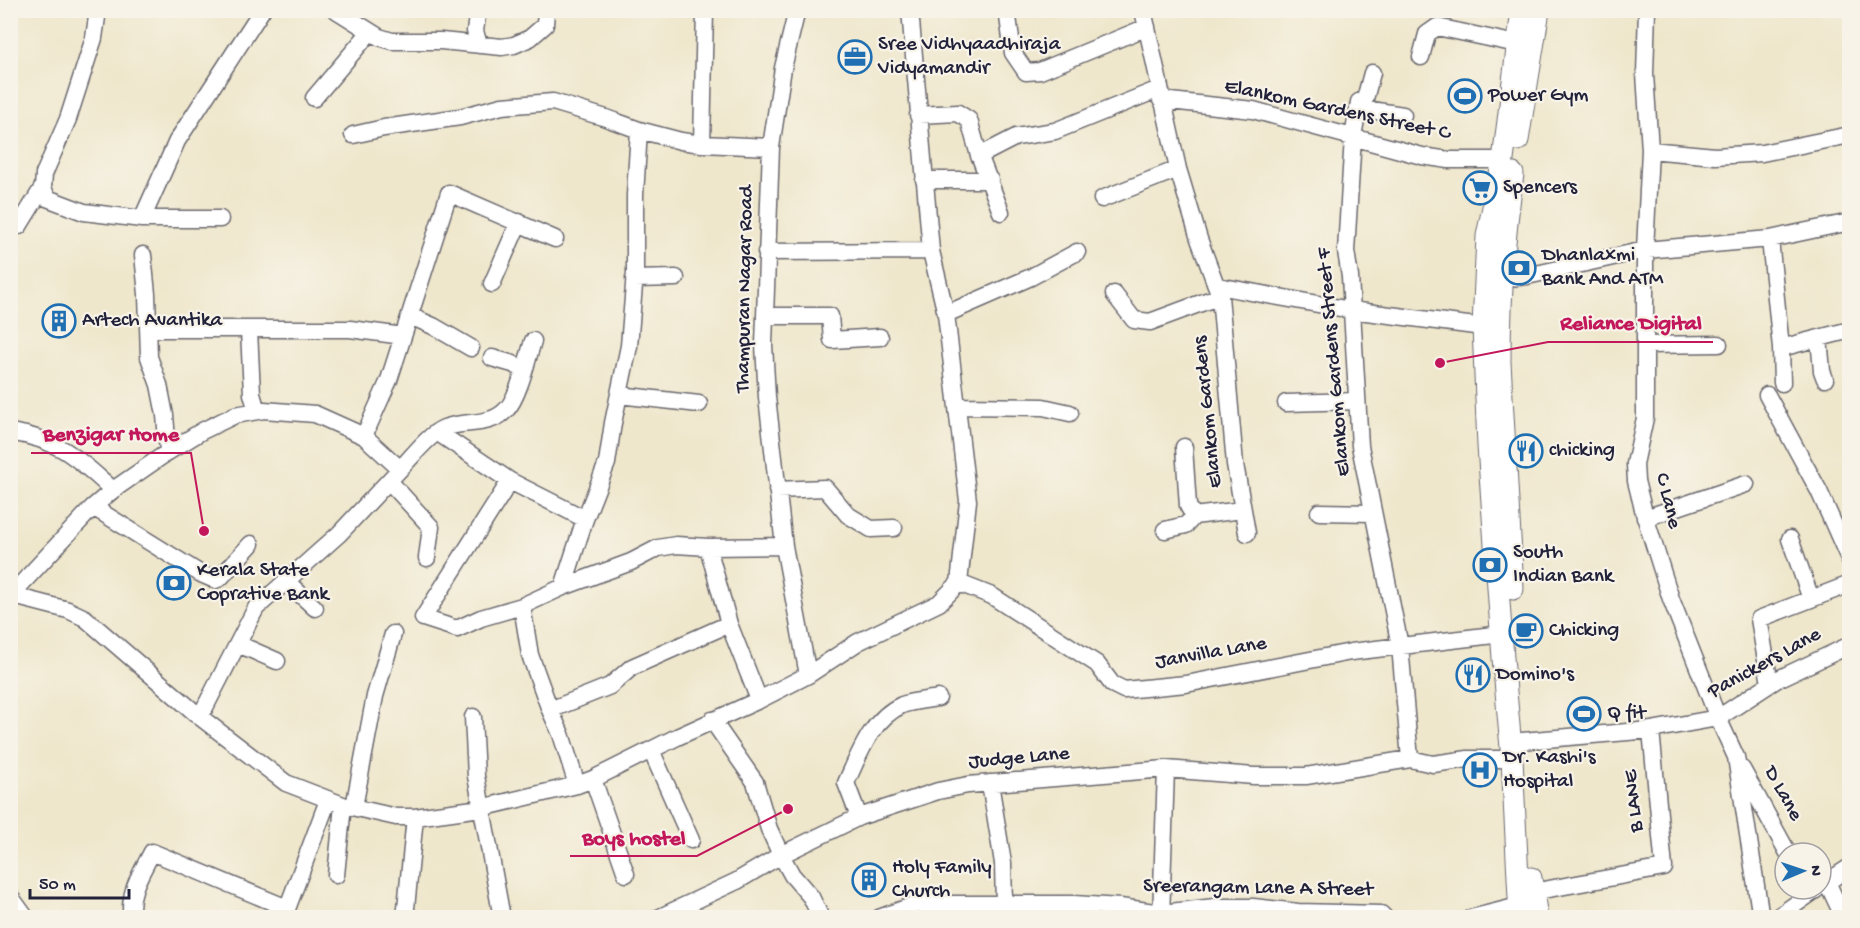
<svg xmlns="http://www.w3.org/2000/svg" width="1860" height="928" font-family="'Gochi Hand',sans-serif">
<style>
.lines{fill:none;stroke-linecap:round;stroke-linejoin:round}
.minor-casing{stroke:#6a676e;stroke-width:19}
.major-casing{stroke:#6a676e;stroke-width:23}
.minor{stroke:#fff;stroke-width:16}
.major{stroke:#fff;stroke-width:21}
.labels{text-anchor:middle;dominant-baseline:central;stroke-width:4.5;stroke-linejoin:round;paint-order:stroke}
.poi-label{font-size:21px;fill:#22223b;stroke:#f7f3e8;text-anchor:start}
.street-label{font-size:21px;fill:#22223b;stroke:#f7f3e8}
.leader{fill:none;stroke:#c2185b;stroke-width:2}
.callout-dot{fill:#c2185b;stroke:#f7f3e8;stroke-width:2}
.callout-label{font-size:22px;text-anchor:middle;font-weight:bold;fill:#c2185b;stroke:#f7f3e8;stroke-width:4.5;stroke-linejoin:round;paint-order:stroke}
</style>
<rect width="100%" height="100%" fill="#f7f3e8"/>
<filter id="ink" filterUnits="userSpaceOnUse"><feTurbulence type="fractalNoise" baseFrequency=".0167" numOctaves="2"/><feDisplacementMap in="SourceGraphic" scale="12" xChannelSelector="R" yChannelSelector="G"/><feConvolveMatrix kernelMatrix="1 2 1 2 8 2 1 2 1" color-interpolation-filters="sRGB"/></filter>
<filter id="wash" filterUnits="userSpaceOnUse"><feTurbulence type="fractalNoise" baseFrequency=".008" numOctaves="4" result="noise"/><feDisplacementMap in="SourceGraphic" scale="24" xChannelSelector="R" yChannelSelector="G"/><feGaussianBlur stdDeviation="1.35" result="paint"/><feColorMatrix in="noise" values="0 0 0 0 0 0 0 0 0 0 0 0 0 0 0 0 0 1.4 0 .05"/><feComposite in="paint" operator="in"/></filter>
<g filter="url(#wash)">
<rect width="100%" height="100%" fill="#efe7cc"/>
</g>
<g filter="url(#ink)">
<g class="lines">
<!-- minor casing -->
<g class="minor-casing">
<path id="minor" d="M98,10l-4,28 -26,81 -24,55 -1,13 4,11 37,14 58,7 35,-78 85,-131
M336,10l43,27 13,4h49l61,6 12,-2 16,-7 15,-13 1,-15
M478,10l-3,21 4,14
M797,10l-14,58 -12,79 -7,198 3,52 17,149 24,129
M1007,10l6,43 13,19 14,-1 107,-44
M1143,10l35,159 21,70 21,57 15,168 12,69
M1647,10l-2,64 5,76 -5,100v168l-10,46 1,17 8,32 27,86 47,119 18,39 25,161
M1421,57l6,-23 10,-7 80,17
M1372,73l-7,26 -6,3 -6,35 -7,114 4,26 10,169 40,200 10,113
M314,98l56,-66
M1161,100l92,10 169,46 27,4h54
M1358,108l45,7
M918,115l40,-2 11,7 9,32 23,60
M353,135l31,-7 76,-11 42,-11 51,-4 53,16 33,12 42,11 21,3 69,3
M702,144l3,-134
M1650,150l65,6 47,-3 88,-18
M979,156l37,-19 39,-6 104,-42
M924,180h66
M1102,199l76,-30
M142,219h78
M10,222l9,4 24,-39
M1770,239l11,109 69,-18
M766,252l165,-1
M143,255l4,39 2,63 10,28 6,30 3,37
M634,279l42,-1
M1493,280l34,-4 118,-26 125,-11 80,-17
M492,284l27,-62
M1218,286l133,24 132,17
M1114,294l20,26 16,2 70,-26
M946,314l85,-37 46,-25
M410,316l23,10 38,22
M765,316h65l2,24 48,-3
M148,329h202l53,7
M249,330l3,64 5,17
M1819,338l3,33 3,8
M1645,345l74,-1
M1781,348l1,35
M492,358l21,6 10,6
M619,395l80,9
M1767,395l52,96 31,70
M1286,403l71,-2
M957,406l86,1 27,6
M10,432c51,8 67,26 103,58
M437,432l73,49 75,38
M364,436l25,-56 60,-187 106,46
M1184,447l4,59 6,10
M400,469c12,-12 29,-35 44,-41 20,-8 46,-1 62,-18 12,-11 22,-53 27,-69
M389,481l42,46 -4,31
M510,481l-87,137 34,11 24,-11 41,-12
M777,490l48,-2 23,27 23,14 23,-1
M93,507l108,67 14,6 5,-2 31,-34
M1319,512l54,1
M1645,518l101,-34
M1165,530l21,-5 8,-9 48,-6
M1790,539l21,60
M708,547l21,77 30,76
M286,581l29,27
M959,583l33,13 105,68 15,20 12,6 62,-6 165,-32 151,-18
M563,587l68,-25 27,-14 18,-3 32,2 76,-1
M10,595l58,15 17,8 115,99 86,66 57,22 53,12h19l66,-9 96,-23 16,-6 84,-42 82,-37 49,-25 50,-33 81,-39 20,-20 9,-82 -22,-187 -15,-63 -21,-241
M11,595l82,-88 20,-17 55,-38 34,-21 33,-16 29,-5 51,4 49,22 36,33 -61,65 -83,74 -56,109
M238,644l39,17
M1770,684l-11,-65 91,-35
M550,710l60,-24 22,-19 97,-43
M473,717l3,59 26,142
M712,720l43,62 14,47 12,26 11,20 19,22 10,21
M1522,741l129,-11 67,-12 58,-38 74,-35
M651,750l40,90
M1742,769l46,84
M593,779l33,95
M990,783l13,80 1,41
M577,785l-16,-51 -11,-24 -20,-55 -8,-49 41,-19 22,-68 22,-56 6,-40 16,-77 6,-73v-78l4,-65
M354,807l21,-111 18,-62
M859,817l-13,-34c13,-28 25,-64 56,-78 10,-4 25,-5 36,-7
M336,875l7,-70
M1827,882l17,36
M1821,886l29,-19
M1532,892l132,-24 -13,-138
M10,896l16,22
M284,917l44,-117
M132,918c-5,-25 10,-46 20,-66l135,56
M405,918l10,-101
M658,918l79,-37 44,-26 78,-38 79,-26 30,-6 198,-16 88,7h52l104,-17 23,5 35,-5h44
M879,918l38,-14h157l46,3 41,6 54,-6h38l45,5 83,2 4,4
M1161,918l5,-149
M1471,918l48,-12
M1776,918l41,-29"/>
</g>
<!-- major casing -->
<g class="major-casing">
<path id="major" d="M1518,140l21,-130
M1513,589l-13,-227c0,-62 4,-126 13,-188
M1531,878l6,40
M1520,918l-8,-159 -9,-101 -15,-212 -5,-119 4,-91 16,-76 19,-150"/>
</g>
<!-- minor -->
<use href="#minor" class="minor"/>
<!-- major -->
<use href="#major" class="major"/>
</g>
</g>
<!-- icons -->
<defs>
<g id="office-ring" transform="scale(1.725)"><circle r="9.5" fill="#f7f3e8" stroke="#1f6fb2" stroke-width="1.5"/><path d="M-6-3h4V-5.5h4V-3h4V5H-6ZM-1-4.5V-3h2v-1.5ZM-6 0V1H6V0Z" fill="#1f6fb2"/></g>
<g id="stadium-ring" transform="scale(1.725)"><circle r="9.5" fill="#f7f3e8" stroke="#1f6fb2" stroke-width="1.5"/><path d="M0-5a6.5 5 0 1 0 0 10a6.5 5 0 1 0 0-10ZM-3.5-1.8h7v3.6h-7Z" fill="#1f6fb2"/></g>
<g id="supermarket-ring" transform="scale(1.725)"><circle r="9.5" fill="#f7f3e8" stroke="#1f6fb2" stroke-width="1.5"/><path d="M-6-5.5h2.5l.6 2H6L4.5 2H-2.5L-4.4-4H-6ZM-1.5 3.2a1.3 1.3 0 1 0 .1 0ZM3 3.2a1.3 1.3 0 1 0 .1 0Z" fill="#1f6fb2"/></g>
<g id="bank-ring" transform="scale(1.725)"><circle r="9.5" fill="#f7f3e8" stroke="#1f6fb2" stroke-width="1.5"/><path d="M-6-4H6V4H-6ZM0-2.3a2.3 2.3 0 1 0 0 4.6a2.3 2.3 0 1 0 0-4.6Z" fill="#1f6fb2"/></g>
<g id="building-ring" transform="scale(1.725)"><circle r="9.5" fill="#f7f3e8" stroke="#1f6fb2" stroke-width="1.5"/><path d="M-4-6H4V6H1V3H-1V6H-4ZM-2.5-4.3h1.7v1.8h-1.7ZM.8-4.3h1.7v1.8H.8ZM-2.5-1h1.7V.8h-1.7ZM.8-1h1.7V.8H.8Z" fill="#1f6fb2"/></g>
<g id="restaurant-ring" transform="scale(1.725)"><circle r="9.5" fill="#f7f3e8" stroke="#1f6fb2" stroke-width="1.5"/><path d="M-5-6h1v4h1v-4h1v4h1v-4h1v5L-1.5 .5V6h-2V.5L-5-1ZM5-6V6H3V1.5H1.5Q1.5-4 5-6Z" fill="#1f6fb2"/></g>
<g id="cafe-ring" transform="scale(1.725)"><circle r="9.5" fill="#f7f3e8" stroke="#1f6fb2" stroke-width="1.5"/><path d="M-5.5-4.5H6V0H3Q3 3.5 0 3.5H-2.5Q-5.5 3.5-5.5 0ZM3-3.2v2h1.7v-2ZM-6 4.5H4V6H-6Z" fill="#1f6fb2"/></g>
<g id="hospital-ring" transform="scale(1.725)"><circle r="9.5" fill="#f7f3e8" stroke="#1f6fb2" stroke-width="1.5"/><path d="M-5-5h3v3.5h4V-5h3V5h-3V1.5h-4V5h-3Z" fill="#1f6fb2"/></g>
</defs>
<g fill-rule="evenodd">
<use href="#office-ring" x="855" y="57"/>
<use href="#stadium-ring" x="1465" y="96"/>
<use href="#supermarket-ring" x="1480" y="188"/>
<use href="#bank-ring" x="1519" y="268"/>
<use href="#building-ring" x="59" y="321"/>
<use href="#restaurant-ring" x="1526" y="451"/>
<use href="#bank-ring" x="1490" y="565"/>
<use href="#bank-ring" x="174" y="583"/>
<use href="#cafe-ring" x="1526" y="631"/>
<use href="#restaurant-ring" x="1473" y="675"/>
<use href="#stadium-ring" x="1584" y="714"/>
<use href="#hospital-ring" x="1480" y="770"/>
<use href="#building-ring" x="869" y="880"/>
</g>
<g class="labels">
<!-- poi labels -->
<g class="poi-label">
<text x="878" y="45">Sree Vidhyaadhiraja<tspan x="878" dy="24">Vidyamandir</tspan></text>
<text x="1488" y="96">Power Gym</text>
<text x="1503" y="188">Spencers</text>
<text x="1542" y="256">Dhanlaxmi<tspan x="1542" dy="24">Bank And ATM</tspan></text>
<text x="82" y="321">Artech Avantika</text>
<text x="1549" y="451">chicking</text>
<text x="1513" y="553">South<tspan x="1513" dy="24">Indian Bank</tspan></text>
<text x="197" y="571">Kerala State<tspan x="197" dy="24">Coprative Bank</tspan></text>
<text x="1549" y="631">Chicking</text>
<text x="1496" y="675">Domino's</text>
<text x="1607" y="714">Q fit</text>
<text x="1503" y="758">Dr. Kashi's<tspan x="1503" dy="24">Hospital</tspan></text>
<text x="892" y="868">Holy Family<tspan x="892" dy="24">Church</tspan></text>
</g>
<!-- street labels -->
<g class="street-label">
<text transform="translate(1337 111) rotate(12)">Elankom Gardens Street C</text>
<text transform="translate(746 289) rotate(-89)">Thampuran Nagar Road</text>
<text transform="translate(1335 362) rotate(-95)">Elankom Gardens Street F</text>
<text transform="translate(1209 412) rotate(-96)">Elankom Gardens</text>
<text transform="translate(1667 501) rotate(76)">C Lane</text>
<text transform="translate(1211 654) rotate(-10)">Janvilla Lane</text>
<text transform="translate(1765 664) rotate(-29)">Panickers Lane</text>
<text transform="translate(1019 759) rotate(-5)">Judge Lane</text>
<text transform="translate(1782 794) rotate(61)">D Lane</text>
<text transform="translate(1635 801) rotate(-96)">B LANE</text>
<text transform="translate(1258 889) rotate(1)">Sreerangam Lane A Street</text>
</g>
</g>
<!-- callouts -->
<path class="leader" d="M1440 363L1548 342H1713M204 531L191 453H31M788 809L697 856H570"/>
<g class="callout-dot">
<circle cx="1440" cy="363" r="6"/>
<circle cx="204" cy="531" r="6"/>
<circle cx="788" cy="809" r="6"/>
</g>
<g class="callout-label">
<text x="1631" y="329">Reliance Digital</text>
<text x="111" y="440">Benzigar Home</text>
<text x="634" y="844">Boys hostel</text>
</g>
<!-- margin -->
<rect width="1860" height="928" fill="none" stroke="#f7f3e8" stroke-width="36"/>
<!-- north arrow -->
<g transform="translate(1803 871) rotate(88)"><circle r="28" fill="#f7f3e8" stroke="#a29fa3" stroke-width="1.5"/>
<path d="M0-4.5L10 22L0 15L-10 22Z" fill="#1f6fb2"/>
<text y="-9" font-size="16" font-weight="bold" text-anchor="middle" fill="#22223b">N</text>
</g>
<!-- scale -->
<path d="M30 889v9h99v-9" fill="none" stroke="#22223b" stroke-width="3"/>
<text x="39" y="889" font-size="18" fill="#22223b" stroke="#f7f3e8" stroke-width="4.5" paint-order="stroke">50 m</text>
</svg>
